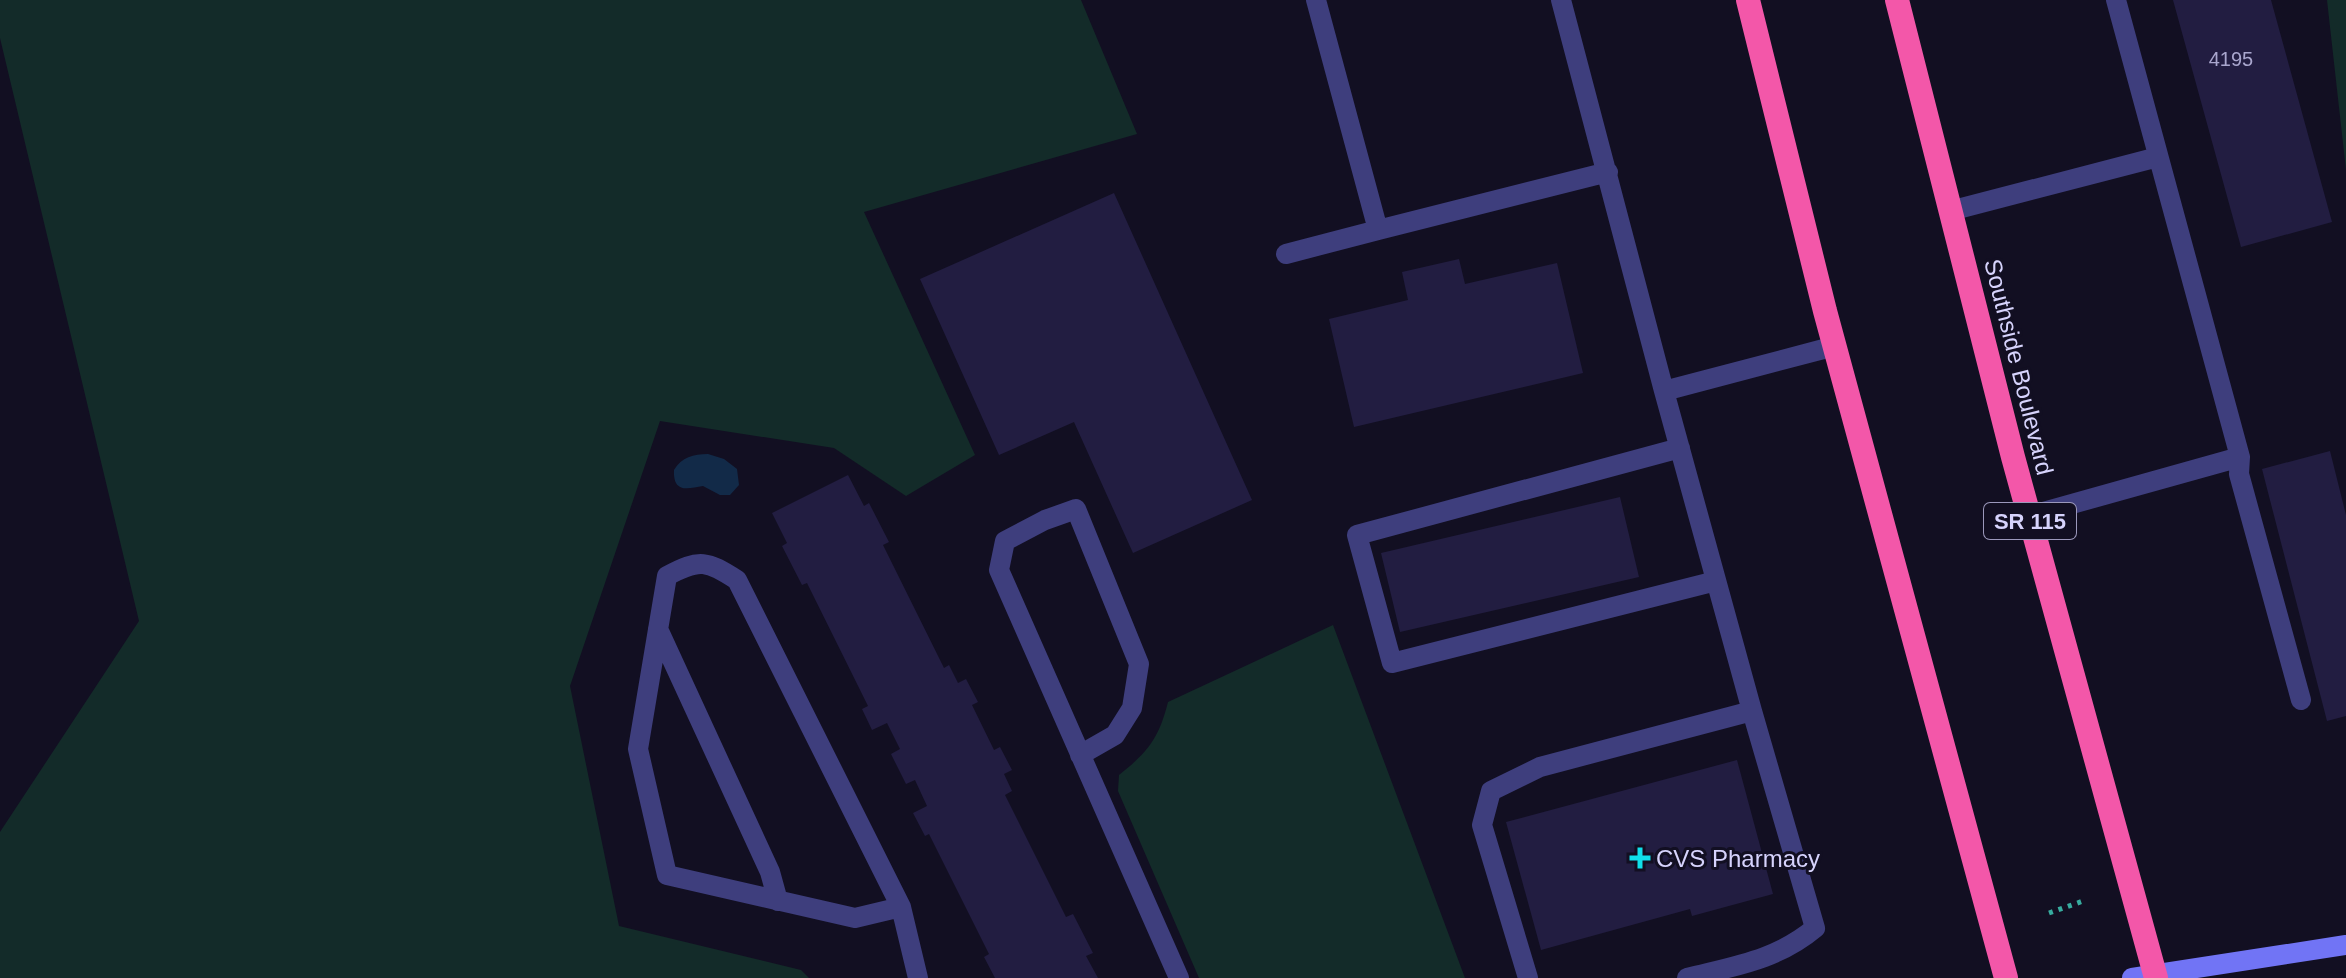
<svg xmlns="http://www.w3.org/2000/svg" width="2346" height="978" font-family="Helvetica,sans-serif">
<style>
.green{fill:#132b29}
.water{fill:#122a48}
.building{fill:#221d41}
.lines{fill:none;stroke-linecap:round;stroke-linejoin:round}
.path{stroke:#37ac9f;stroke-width:5;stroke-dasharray:4 6;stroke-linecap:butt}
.lane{stroke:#3e3e7d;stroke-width:20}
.secondary{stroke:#7174f5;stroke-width:20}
.highway{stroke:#f357a9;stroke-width:24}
.poi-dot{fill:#10dfea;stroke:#120f22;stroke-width:3}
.labels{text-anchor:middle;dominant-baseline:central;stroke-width:6;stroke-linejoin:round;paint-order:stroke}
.number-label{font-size:20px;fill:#a9a6cd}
.shield{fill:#120f22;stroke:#9b98bb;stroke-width:2}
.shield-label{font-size:22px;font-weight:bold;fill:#d6d3fc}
.street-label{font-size:24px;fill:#d6d3fc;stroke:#120f22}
.poi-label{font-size:24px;fill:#d6d3fc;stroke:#120f22;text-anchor:start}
</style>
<rect width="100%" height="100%" fill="#120f22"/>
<!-- green -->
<path class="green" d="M0,0h1081l56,134 -273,78 111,243 -69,41 -72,-48 -174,-27 -90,265 49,240 182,44 8,8h-809v-146l139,-211 -139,-583z
M2327,0h19v170z
M1333,625l132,353h-266l-81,-187 1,-16c29,-23 40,-37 49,-73z"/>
<!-- water -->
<path class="water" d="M708,454l16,5 13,10 2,16 -9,10h-10l-17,-9c-16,3 -30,7 -29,-16 8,-13 19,-16 34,-16z"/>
<!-- building -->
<path class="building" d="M2173,0h98l61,222 -91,25z
M1114,193l138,307 -119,53 -59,-131 -75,33 -79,-176z
M1459,259l6,25 92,-21 26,110 -229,54 -25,-108 79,-19 -6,-28z
M2330,451l16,64v201l-19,5 -65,-252z
M848,475l16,31 5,-3 20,39 -6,3 61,123 5,-3 9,18 8,-4 12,23 -6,3 22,45 6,-3 12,23 -8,4 8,17 -7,4 61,122 7,-3 20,39 -7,3 12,22h-103l-11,-21 5,-3 -60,-120 -4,2 -12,-23 14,-7 -12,-26 -9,4 -15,-30 9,-5 -13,-26 -15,7 -10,-21 6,-3 -61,-123 -5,2 -20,-39 5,-3 -15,-30z
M1620,497l19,80 -239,55 -19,-79z
M1737,760l36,134 -81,22 -2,-7 -149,41 -35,-128z"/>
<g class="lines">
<!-- path -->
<path class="path" d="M2049,913l37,-13"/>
<!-- lane -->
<path class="lane" d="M1316,0l62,230 230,-58
M1561,0l103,391 88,320 63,217c-38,32 -81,38 -128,50
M2116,0l124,457 -1,17 62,226
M1950,211l208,-54
M1286,254l92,-24
M1664,391l171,-45
M1680,448l-323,87 35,128 324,-82
M2029,516l211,-59
M658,629l112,243 8,29
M1080,755l35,-20 17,-27 7,-44 -63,-155 -31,11 -40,21 -6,29 180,408
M901,907l-46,11 -188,-43 -29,-126 29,-173c33,-18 40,-15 70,4l164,327 17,71
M1528,978l-46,-153 9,-34 49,-24 212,-56"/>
<!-- secondary -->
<path class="secondary" d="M2132,978l214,-33"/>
<!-- highway -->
<path class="highway" d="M1748,0l77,311 181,667
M1897,0l116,457 143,521"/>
</g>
<!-- markers -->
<path class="poi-dot" d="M1636 846h8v8h8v8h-8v8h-8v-8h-8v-8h8z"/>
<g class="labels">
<!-- number labels -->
<g class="number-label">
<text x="2231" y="59">4195</text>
</g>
<!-- shield labels -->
<rect class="shield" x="1984" y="503" width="92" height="36" rx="6"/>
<g class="shield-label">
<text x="2030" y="521">SR 115</text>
</g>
<!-- street labels -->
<g class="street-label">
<text transform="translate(2019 367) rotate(76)">Southside Boulevard</text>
</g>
<!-- poi labels -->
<g class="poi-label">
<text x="1656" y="858">CVS Pharmacy</text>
</g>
</g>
</svg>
